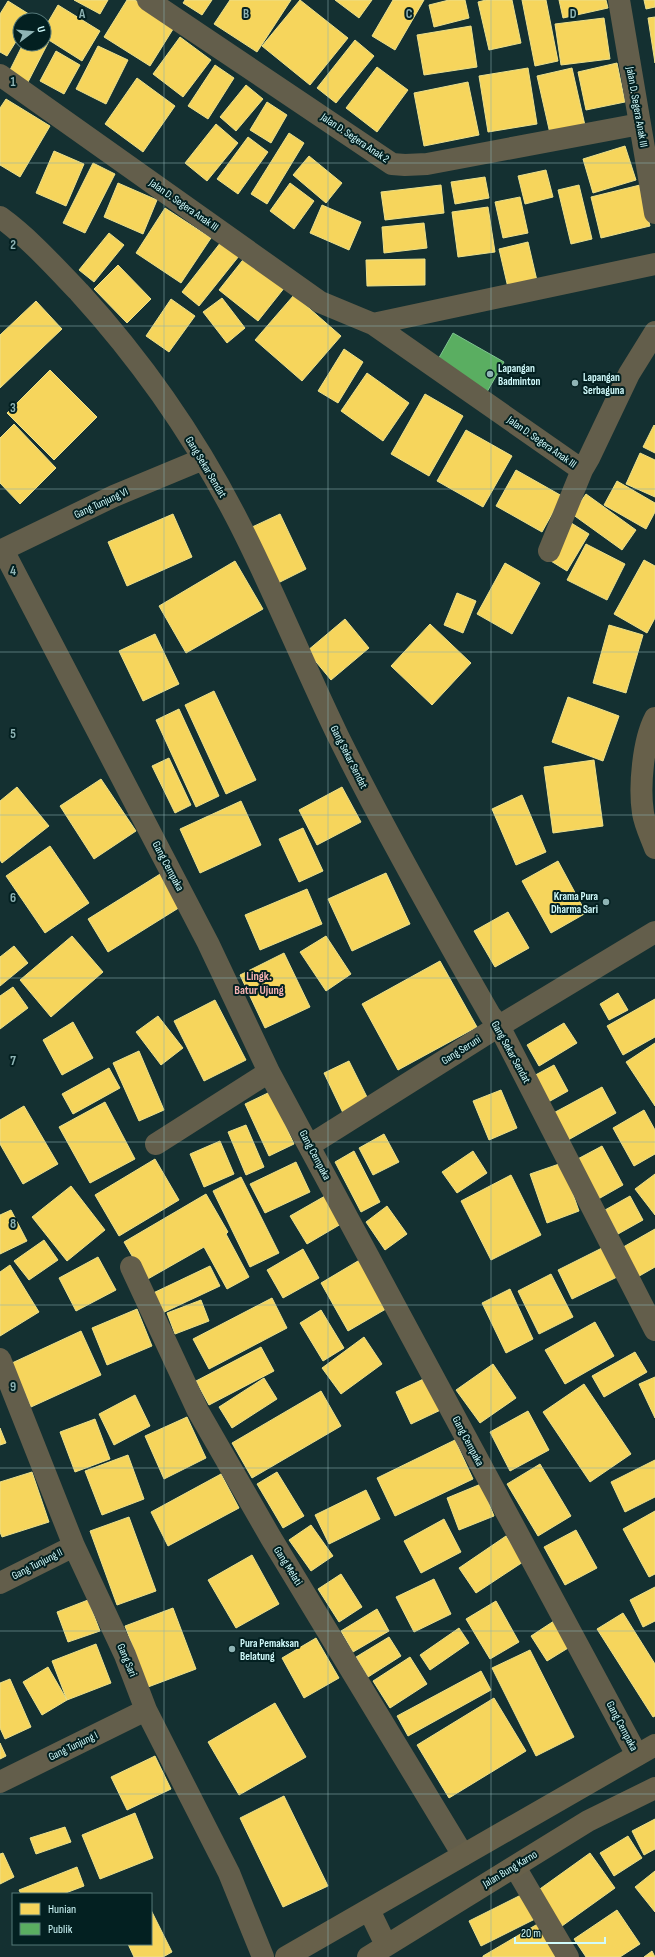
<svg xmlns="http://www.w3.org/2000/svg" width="655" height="1957" font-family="'Sofia Sans Condensed',sans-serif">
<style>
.homes{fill:#f6d55c;stroke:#ebe08c}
.public{fill:#5aae61;stroke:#7ec590}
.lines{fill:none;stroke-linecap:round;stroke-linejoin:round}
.street{stroke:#635e4b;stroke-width:22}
.secondary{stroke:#67604a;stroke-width:22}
.grid{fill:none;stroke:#8fb4b5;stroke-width:1;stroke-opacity:0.55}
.poi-dot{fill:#8fb4b5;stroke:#032021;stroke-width:1.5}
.labels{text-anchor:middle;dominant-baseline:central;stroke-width:4;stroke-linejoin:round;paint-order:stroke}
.street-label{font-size:11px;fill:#d1fbfc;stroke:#032021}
.poi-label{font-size:11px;font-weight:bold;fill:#d1fbfc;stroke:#032021;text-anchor:start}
.neighbourhood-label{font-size:12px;font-weight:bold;fill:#f6b2b2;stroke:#032021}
.grid-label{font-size:13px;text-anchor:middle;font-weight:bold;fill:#8fb4b5;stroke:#032021;stroke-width:4;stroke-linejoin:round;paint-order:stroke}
</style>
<rect width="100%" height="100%" fill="#143031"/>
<!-- homes -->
<path class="homes" d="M74,0h34l-8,14z
M127,0h8l40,26 -25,40 -46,-29z
M185,0h27l-10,15 -19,-12z
M230,0h61l-34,52 -43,-28z
M300,0l48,38 -38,47 -48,-39z
M335,0h37l-13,18z
M393,0h31l-29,50 -23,-14z
M449,0h16l4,18 -35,9 -5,-22z
M486,0h26l9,43 -32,7 -11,-48z
M522,0h24l12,61 -23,5z
M559,0h47l2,8 -45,10z
M644,0h11v7l-9,2z
M8,1l24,15 -3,4h-9v15l-13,21 -7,-4v-38z
M58,5l42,26 -18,30 -38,-24v-8z
M655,17v46l-7,-45z
M604,18l6,41 -49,6 -6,-41z
M471,26l6,41 -53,8 -7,-40z
M180,37l31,23 -28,37 -30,-23z
M44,39l5,2 -22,43 -19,-10 15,-30h21z
M355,40l19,16 -38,47 -19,-15z
M98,46l30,14 -22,44 -30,-15z
M56,51l24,14 -16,29 -24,-13z
M617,63l8,39 -39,8 -8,-38z
M215,65l19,13 -26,41 -20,-13z
M377,67l31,23 -31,42 -31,-24z
M528,68l9,56 -49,8 -9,-56z
M572,68l14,62 -35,8 -14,-62z
M137,78l38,28 -32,46 -38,-28z
M468,82l11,53 -55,11 -10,-53z
M246,85l17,14 -27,32 -16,-14z
M6,99l44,27 -30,51 -20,-12v-57z
M267,102l20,13 -16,28 -21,-13z
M216,124l22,19 -31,38 -22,-18z
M289,133l15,10 -37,61 -16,-10z
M248,137l20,15 -30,42 -21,-15z
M625,146l11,34 -43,13 -10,-34z
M54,151l30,13 -18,42 -30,-13z
M309,156l33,27 -16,20 -33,-28z
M93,163l22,11 -30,59 -22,-10z
M546,170l7,27 -28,7 -7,-28z
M485,177l4,21 -34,6 -4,-22z
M118,183l39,17 -14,34 -39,-17z
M290,183l24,18 -20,28 -24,-18z
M441,185l3,28 -59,7 -4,-28z
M579,185l13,54 -21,5 -13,-54z
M640,185l10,41 -49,12 -10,-41z
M520,197l8,36 -25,5 -8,-36z
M322,205l39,17 -12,28 -39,-17z
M488,207l7,45 -37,5 -6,-45z
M165,208l46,30 -30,45 -45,-30z
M424,223l3,25 -43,5 -2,-26z
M109,233l15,12 -30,37 -15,-12z
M221,242l18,14 -40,50 -17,-14z
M528,242l10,43 -29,7 -10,-43z
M246,256l39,31 -27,34 -39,-31z
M425,259v26l-58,1 -1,-26z
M118,265l33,34 -24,24 -33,-34z
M294,295l47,41 -39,45 -47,-41z
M222,298l23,30 -18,15 -24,-31z
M171,299l24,17 -26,36 -23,-16z
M36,301l26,28 -62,59v-53z
M344,349l19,13 -25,41 -20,-12z
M50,370l47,47 -43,43 -47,-47z
M367,373l42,30 -26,38 -42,-30z
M425,394l38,22 -34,60 -38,-22z
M14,424l42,44 -36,36 -20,-21v-45z
M654,425l1,1v27l-12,-6z
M466,430l46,26 -29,51 -46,-26z
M640,453l15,7v37l-29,-13z
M516,470l46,26 -20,36 -46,-26z
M617,481l38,22v9l-9,17 -42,-24z
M586,494l50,36 -14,20 -50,-36z
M173,514l19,43 -65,29 -19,-44z
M280,514l26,55 -30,15 -26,-56z
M568,521l21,13 -22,37 -21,-13z
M586,544l39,20 -18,36 -40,-20z
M644,560l11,6v52l-8,15 -33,-19z
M235,561l28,48 -77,44 -27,-47z
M505,563l35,20 -28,51 -35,-20z
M457,593l19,8 -13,32 -19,-8z
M345,619l24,29 -38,32 -24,-29z
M430,624l41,39 -39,42 -41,-39z
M609,625l34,10 -17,58 -33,-10z
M155,634l24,50 -36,17 -24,-50z
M214,691l42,89 -30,14 -41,-89z
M568,697l51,19 -16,45 -51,-19z
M179,709l40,87 -23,11 -40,-87z
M169,758l22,47 -16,8 -23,-47z
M594,760l9,66 -50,7 -9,-66z
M101,779l35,52 -42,28 -34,-53z
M17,787l32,39 -47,37 -2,-3v-59z
M342,787l19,35 -44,23 -18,-35z
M522,795l24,57 -30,13 -24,-56z
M241,801l20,44 -61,28 -20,-44z
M303,828l20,43 -24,11 -20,-43z
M50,846l39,57 -44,30 -39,-57z
M558,861l28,52 -35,20 -29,-52z
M165,871l20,33 -77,48 -20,-33z
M386,873l24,51 -58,27 -24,-52z
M307,889l15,35 -62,26 -15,-35z
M508,912l21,36 -34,19 -21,-36z
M72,936l31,36 -52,45 -31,-37z
M326,936l25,38 -25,17 -26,-39z
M14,946l14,17 -28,23v-29z
M284,953l26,54 -45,21 -25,-53z
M440,961l37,66 -79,43 -36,-66z
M13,987l15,21 -28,21v-33z
M618,993l10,17 -19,10 -9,-16z
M655,999v38l-32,18 -16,-29z
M215,1000l31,60 -42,21 -30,-60z
M158,1016l25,32 -22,17 -25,-33z
M73,1022l20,36 -31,17 -19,-35z
M564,1023l13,20 -38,23 -12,-21z
M655,1043v63l-29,-44z
M139,1051l25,59 -25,11 -26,-58z
M349,1061l20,40 -26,12 -19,-40z
M554,1065l14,26 -25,14 -15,-26z
M109,1068l11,20 -47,26 -11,-20z
M602,1087l14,26 -55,31 -15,-27z
M501,1090l16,38 -28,12 -16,-39z
M270,1092l24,52 -25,12 -24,-52z
M105,1102l30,57 -45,24 -31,-56z
M24,1106l34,58 -35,20 -23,-40v-24z
M644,1110l11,20v24l-21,12 -21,-38z
M246,1125l18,42 -18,8 -18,-43z
M384,1134l15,28 -26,13 -14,-27z
M220,1141l14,33 -30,13 -14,-33z
M602,1146l21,39 -30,17 -21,-40z
M354,1151l26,51 -19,10 -26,-50z
M473,1151l14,22 -30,20 -15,-21z
M155,1159l24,41 -60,36 -24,-41z
M296,1162l14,30 -45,21 -15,-29z
M562,1163l17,48 -32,12 -17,-49z
M655,1174v41l-20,-26z
M511,1175l30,60 -50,25 -30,-59z
M241,1177l38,76 -29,14 -37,-76z
M71,1186l34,44 -38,31 -35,-44z
M206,1194l22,38 -2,2 23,43 -22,12 -23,-42 -58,33 -22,-38z
M325,1196l16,28 -34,20 -17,-28z
M630,1196l13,24 -25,14 -13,-24z
M387,1206l20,28 -22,16 -19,-28z
M11,1210l16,31 -27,13v-39z
M655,1229v38l-21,12 -16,-29z
M44,1240l14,20 -29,20 -15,-19z
M602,1248l15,29 -45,22 -14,-29z
M303,1249l16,29 -36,20 -16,-28z
M98,1257l18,33 -40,21 -17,-33z
M363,1258l28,48 -43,25 -27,-48z
M10,1265l29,47 -39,24v-64z
M210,1266l10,20 -62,29 -9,-20z
M551,1274l22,43 -34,17 -21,-43z
M510,1289l23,50 -27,14 -24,-50z
M272,1298l15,30 -78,41 -16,-30z
M201,1300l8,21 -34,13 -8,-21z
M137,1309l15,37 -45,19 -15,-37z
M321,1310l23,38 -21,13 -23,-38z
M595,1322l19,34 -49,28 -20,-34z
M81,1331l20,44 -70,32 -19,-44z
M364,1337l18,27 -41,30 -19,-26z
M261,1347l13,24 -65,34 -13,-24z
M635,1352l12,20 -43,25 -12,-21z
M493,1364l23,34 -36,25 -24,-33z
M432,1375l15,32 -36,17 -15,-32z
M655,1377v41l-16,-34z
M264,1378l13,21 -45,29 -13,-21z
M584,1384l47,70 -41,28 -47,-70z
M321,1391l20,35 -89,52 -20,-35z
M135,1395l15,31 -36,19 -15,-31z
M528,1411l21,39 -39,21 -20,-39z
M187,1417l19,41 -42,21 -19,-43z
M95,1419l15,40 -35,13 -15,-40z
M0,1428l6,15 -6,2z
M455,1440l18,39 -78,37 -18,-38z
M128,1455l16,44 -42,16 -17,-44z
M655,1460v37l-30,15 -14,-30z
M540,1464l31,52 -33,20 -31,-52z
M32,1472l17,50 -47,15 -2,-5v-50z
M277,1472l27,44 -21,12 -26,-44z
M221,1474l18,34 -71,38 -17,-34z
M481,1484l13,32 -35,14 -12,-32z
M366,1490l14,29 -51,25 -14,-29z
M655,1511v63l-6,3 -26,-48z
M129,1517l27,74 -39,14 -27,-74z
M444,1519l17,33 -40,21 -17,-32z
M311,1525l22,31 -22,15 -22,-31z
M576,1530l21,38 -32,17 -21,-38z
M506,1536l17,26 -47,31 -17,-25z
M252,1555l27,49 -43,24 -28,-48z
M341,1574l21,33 -23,15 -21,-33z
M434,1579l17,35 -37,18 -18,-35z
M655,1587v34l-12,6 -13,-27z
M88,1600l12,31 -32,11 -11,-30z
M496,1601l23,41 -29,17 -24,-40z
M173,1608l23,61 -48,18 -23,-61z
M377,1609l12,22 -36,21 -12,-21z
M623,1613l32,51v52l-2,1 -56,-88z
M557,1619l16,26 -26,16 -16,-25z
M459,1628l10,15 -39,27 -10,-15z
M389,1637l12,19 -33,21 -12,-20z
M316,1638l23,40 -35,20 -22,-40z
M96,1644l15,39 -44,17 -15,-39z
M530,1650l44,87 -38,19 -44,-88z
M410,1657l17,27 -37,24 -17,-27z
M48,1667l19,33 -25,15 -19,-33z
M481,1671l10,19 -83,46 -11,-20z
M10,1679l21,48 -26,12 -5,-11v-45z
M494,1698l32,53 -77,47 -32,-53z
M275,1703l31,54 -67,38 -31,-53z
M0,1743l6,13 -6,3z
M155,1756l16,33 -44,21 -16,-33z
M284,1796l44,90 -45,21 -43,-89z
M135,1813l18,45 -53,21 -18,-44z
M655,1819v30l-11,6 -12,-24z
M65,1827l6,15 -35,12 -6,-16z
M628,1836l14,22 -28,18 -14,-23z
M3,1853l11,24 -14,7v-30z
M590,1853l25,35 -53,38 -25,-35z
M77,1867l7,19 -21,8h-42l-2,-4z
M655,1871v41l-20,-25z
M523,1894l12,25 -54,27 -12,-25z
M151,1910l21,42 -9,5h-29l-6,-13h23z
M617,1910l23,34 -20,13h-34l-12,-18z
M541,1922l20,35h-78v-1z
M652,1951l3,6h-11z"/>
<!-- public -->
<path class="public" d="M453,333l51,29 -17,30 -51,-29z"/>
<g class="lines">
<!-- street -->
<path class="street" d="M148,0l244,164 13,1 22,-1 213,-40
M619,0l36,213
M0,75l320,227 53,22 209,146 7,-12 40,-84 26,-42
M0,217c29,21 54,49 79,75 61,67 115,144 157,225 37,71 67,147 102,219 47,95 99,187 152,279l9,11 156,304
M373,324l282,-60
M3,550l205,393 61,129 368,683
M0,551l114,-55 89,-37
M549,551l33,-81
M156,1144l113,-72
M310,1145l189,-119 156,-94
M131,1267l67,144 73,127 192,317
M0,1359l74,187 51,109 21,55 83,163 34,84
M0,1583l74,-37
M0,1782l146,-72
M515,1867l53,90"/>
<!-- secondary -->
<path class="secondary" d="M655,718c-12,23 -16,69 -12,95 2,12 8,24 12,35
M369,1910l17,35
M286,1957l369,-212
M368,1957l220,-136 67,-33"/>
</g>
<!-- grid -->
<path class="grid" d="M164,0v1957M328,0v1957M491,0v1957M0,163h655M0,326h655M0,489h655M0,652h655M0,815h655M0,978h655M0,1142h655M0,1305h655M0,1468h655M0,1631h655M0,1794h655"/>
<!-- markers -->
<g class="poi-dot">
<circle cx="490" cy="374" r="4"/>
<circle cx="575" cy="383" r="4"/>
<circle cx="606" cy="902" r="4"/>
<circle cx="232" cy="1649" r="4"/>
</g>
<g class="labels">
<!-- street labels -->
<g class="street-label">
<text transform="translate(637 107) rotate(80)">Jalan D. Segera Anak III</text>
<text transform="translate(355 138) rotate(34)">Jalan D. Segera Anak 2</text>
<text transform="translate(184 205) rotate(35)">Jalan D. Segera Anak III</text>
<text transform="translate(542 442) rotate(35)">Jalan D. Segera Anak III</text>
<text transform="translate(206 467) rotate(59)">Gang Sekar Sendat</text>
<text transform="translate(101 503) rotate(-25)">Gang Tunjung VI</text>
<text transform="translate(349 757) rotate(63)">Gang Sekar Sendat</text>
<text transform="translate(168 866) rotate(62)">Gang Cempaka</text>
<text transform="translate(461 1050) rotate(-32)">Gang Seruni</text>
<text transform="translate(511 1052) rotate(61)">Gang Sekar Sendat</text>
<text transform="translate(315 1155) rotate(62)">Gang Cempaka</text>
<text transform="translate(468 1441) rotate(62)">Gang Cempaka</text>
<text transform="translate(37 1564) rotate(-27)">Gang Tunjung II</text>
<text transform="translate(288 1566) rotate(58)">Gang Melati</text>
<text transform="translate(127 1660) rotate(67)">Gang Sari</text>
<text transform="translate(622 1726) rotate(62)">Gang Cempaka</text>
<text transform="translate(73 1746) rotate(-26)">Gang Tunjung I</text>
<text transform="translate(510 1869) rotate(-31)">Jalan Bung Karno</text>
</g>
<!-- poi labels -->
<g class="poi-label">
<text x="498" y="368">Lapangan<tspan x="498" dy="13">Badminton</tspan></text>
<text x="583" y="377">Lapangan<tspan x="583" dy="13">Serbaguna</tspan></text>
<text x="598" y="896" text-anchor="end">Krama Pura<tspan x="598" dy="13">Dharma Sari</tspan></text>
<text x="240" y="1643">Pura Pemaksan<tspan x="240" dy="13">Belatung</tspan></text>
</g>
<!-- neighbourhood labels -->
<g class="neighbourhood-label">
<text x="259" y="976">Lingk.<tspan x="259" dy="14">Batur Ujung</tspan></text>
</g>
</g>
<g class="grid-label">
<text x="82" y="18">A</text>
<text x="246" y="18">B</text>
<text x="409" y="18">C</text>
<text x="573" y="18">D</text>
<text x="13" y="86">1</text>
<text x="13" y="249">2</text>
<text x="13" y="412">3</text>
<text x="13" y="575">4</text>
<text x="13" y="738">5</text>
<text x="13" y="902">6</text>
<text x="13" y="1065">7</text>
<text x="13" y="1228">8</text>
<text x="13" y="1391">9</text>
</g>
<!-- legend -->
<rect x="12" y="1893" width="140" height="52" fill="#032021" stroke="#557879"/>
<rect x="20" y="1903" width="20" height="12" fill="#f6d55c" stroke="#557879"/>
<text x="48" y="1913" font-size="12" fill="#d1fbfc">Hunian</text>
<rect x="20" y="1923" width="20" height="12" fill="#5aae61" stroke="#557879"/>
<text x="48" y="1933" font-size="12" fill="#d1fbfc">Publik</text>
<!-- north arrow -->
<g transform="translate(32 32) rotate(74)"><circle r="19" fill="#032021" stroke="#557879"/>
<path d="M0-3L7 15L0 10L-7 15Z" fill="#8fb4b5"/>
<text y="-6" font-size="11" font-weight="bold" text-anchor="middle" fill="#d1fbfc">U</text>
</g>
<!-- scale -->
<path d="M515 1937v6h90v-6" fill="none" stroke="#d1fbfc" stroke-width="2"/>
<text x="521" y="1937" font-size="12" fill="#d1fbfc" stroke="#032021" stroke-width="3" paint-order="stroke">20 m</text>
</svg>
